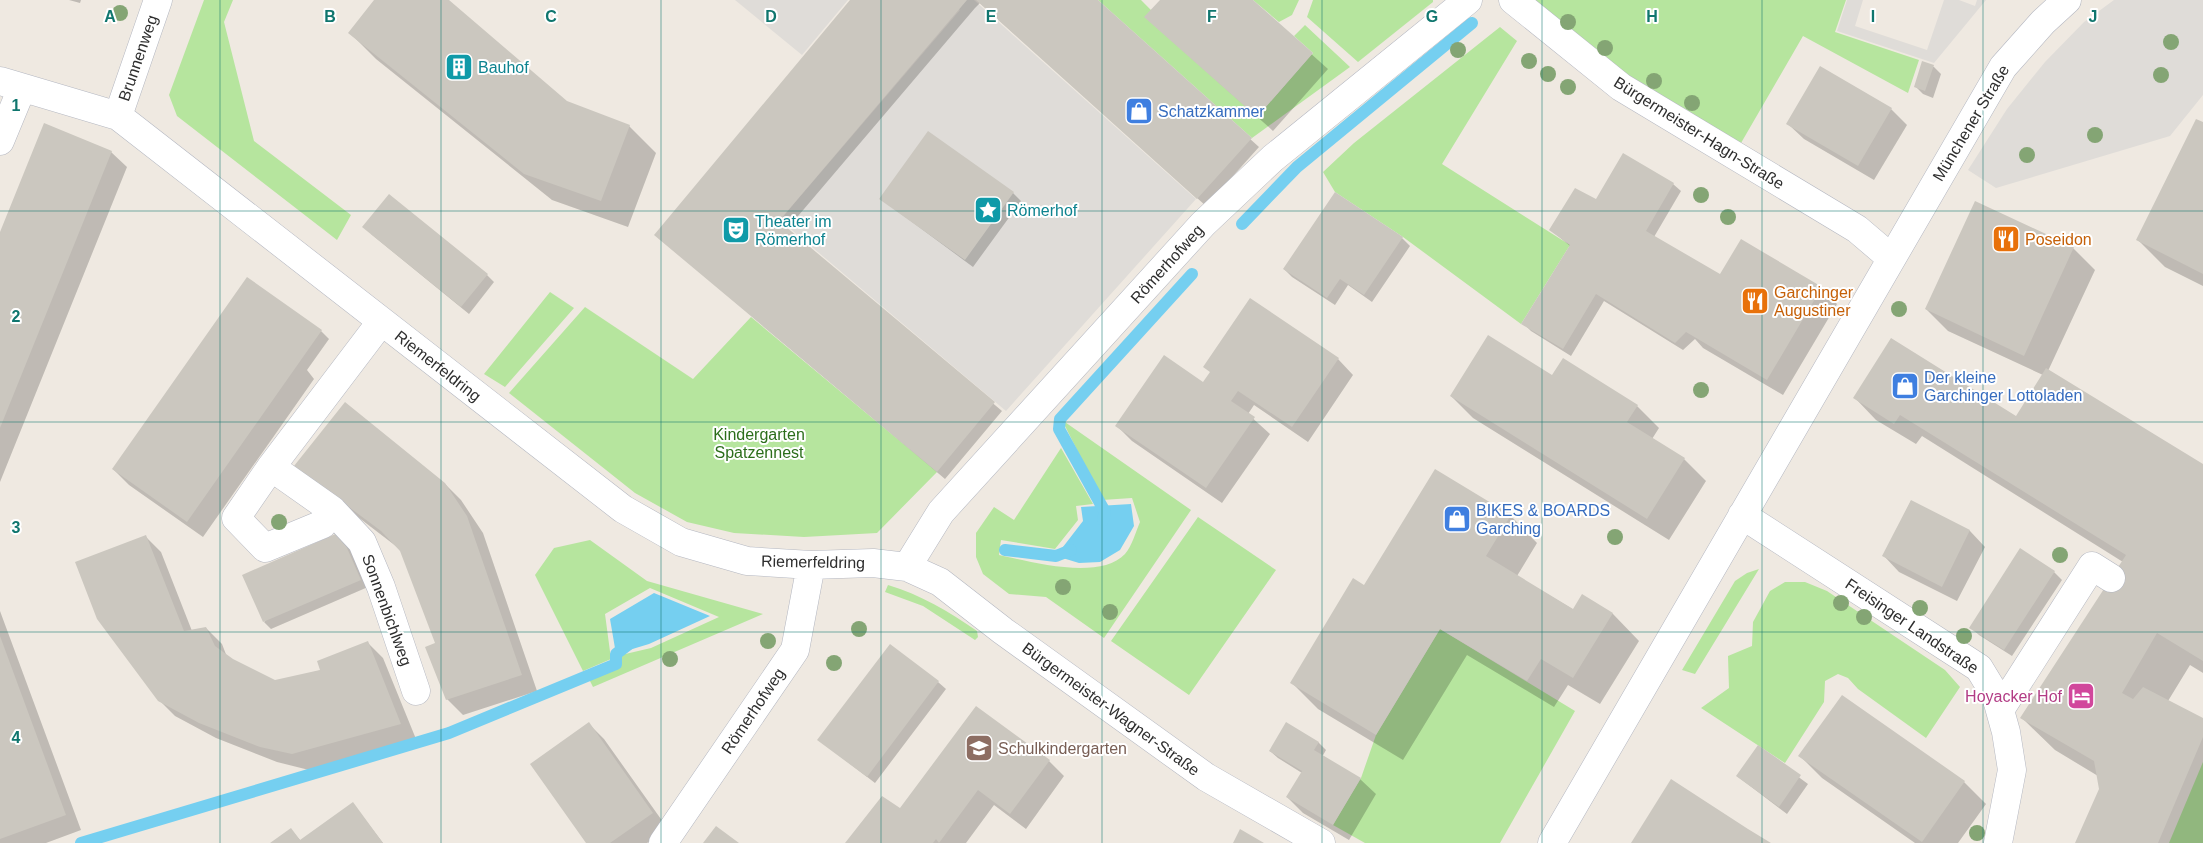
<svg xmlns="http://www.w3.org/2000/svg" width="2203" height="843" font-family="Helvetica,sans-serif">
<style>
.green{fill:#b6e59e}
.plaza{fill:#dfdcd8}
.water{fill:#75cff0}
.shadow{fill:#0003}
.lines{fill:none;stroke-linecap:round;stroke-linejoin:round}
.stream{stroke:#75cff0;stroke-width:12}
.building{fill:#cbc7bf}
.minor-casing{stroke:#b4b7c1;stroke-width:29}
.minor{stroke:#fff;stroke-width:28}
.tree{fill:#84a574}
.grid{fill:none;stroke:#0f766e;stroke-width:1;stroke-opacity:0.55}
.labels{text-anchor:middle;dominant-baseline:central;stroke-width:4;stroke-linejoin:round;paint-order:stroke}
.street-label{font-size:16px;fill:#2e2e2e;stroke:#fff}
.culture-label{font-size:16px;fill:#0d838f;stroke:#fff;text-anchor:start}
.shop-label{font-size:16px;fill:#366cbe;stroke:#fff;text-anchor:start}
.food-label{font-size:16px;fill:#c56008;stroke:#fff;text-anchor:start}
.park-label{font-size:16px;fill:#2c6e1b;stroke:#fff}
.hotel-label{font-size:16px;fill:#b23c85;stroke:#fff;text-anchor:end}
.education-label{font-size:16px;fill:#785e54;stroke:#fff;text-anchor:start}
.grid-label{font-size:16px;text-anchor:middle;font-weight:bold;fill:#0f766e;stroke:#fff;stroke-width:4;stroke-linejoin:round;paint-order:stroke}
</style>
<rect width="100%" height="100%" fill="#efe9e1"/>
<!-- green -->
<path class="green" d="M204,0h29l-9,22 30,119 97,74 -14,25 -160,-124 -8,-21z
M1098,0h43l116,117 56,-64 -19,-17 11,-11 45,42 -98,71z
M1253,0h46l-7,15 -13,7z
M1313,0h120v2l-75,60 -51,-45z
M1533,0h313l-11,32 84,28 -11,33 -105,-57 -62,107 -121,-73z
M1500,27l17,14 -75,123 128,81 -49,79 -118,-87 -68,-45 -12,-20 31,-29z
M550,292l24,16 -69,79 -21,-13z
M585,307l108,72 58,-62 186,155 -60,61 -73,4 -70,-4 -47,-11 -52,-29 -126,-100z
M1062,420l129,90 -87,128 -58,-41 -37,-3 -26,-20 -7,-17v-24l18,-26 20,13 47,-72 32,56 -17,2 2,14 -23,29 -54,-9 -2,15c32,7 101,26 126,-1 7,-8 11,-23 15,-32l-8,-24 -30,2z
M1198,517l78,53 -87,125 -78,-54z
M590,540l57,41 116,33 -170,73 -4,-8 30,-11 2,-13 30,-7 68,-31 -69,-29 -45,26 6,45 -28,12 -48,-96 19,-27z
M1759,569l-64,105 -13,-4 53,-89 12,-8z
M1785,582h20l22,9 118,79 15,17 -34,51 -68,-49 -10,-11 -10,-4 -13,7 -1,21 -39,61 -84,-55 28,-20 -1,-32 24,-10 1,-24 17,-31z
M888,585c33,10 60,26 89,46l1,6 -3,3 -52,-34 -38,-14z
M1440,629l135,82 -75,132h-135l-32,-18 28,-47 15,-43z
M2203,762v81h-34z"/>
<!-- plaza -->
<path class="plaza" d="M735,0h113l-46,55z
M949,0h25l222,199 -190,212 -226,-191 180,-210z
M1847,0h16l-8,26 72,24 17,-50h15l16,6 2,-6h9l-52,63 -97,-32z
M2114,0h89v95l-33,41 -174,52 -28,-18 39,-61 38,-47 39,-40z"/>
<!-- water -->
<path class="water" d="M1131,504l3,22 -14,24 -20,12 -21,1 -23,-7 27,-35 -2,-14z
M654,593l56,23 -61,28 -33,10 -6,-35z"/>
<!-- shadow -->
<path class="shadow" d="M69,0h12l-1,3z
M376,0h71l119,102 63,24 27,27 -28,74 -76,-27 -176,-141 -26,-26z
M852,0h244l163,147 -53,59 -226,-203 -5,5 -188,221 215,182 -57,68 -281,-237z
M1161,0h90l77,69 -55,62 -111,-99z
M1923,63l11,4 7,7 -8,24 -10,-4 -8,-8z
M1891,109l16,16 -33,55 -70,-41 -16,-15z
M2203,124v162l-38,-19 -27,-27z
M111,152l16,15 -127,315v-246z
M1673,184l8,7 -27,46 66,38 101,13 16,16 -54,91 -80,-47 -8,-9 -12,11 -79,-49 -33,55 -40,-25 -8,-8 47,-77 -19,-16 45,-29z
M1013,193l8,8 -48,66 -92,-68z
M371,234l116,41 7,7 -25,32z
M1402,238l8,8 -38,56 -24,-17 -13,20 -43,-28 -8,-8z
M2073,248l22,22 -47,101 155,95v207l-13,-8 -22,36 35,18v124h-126l23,-54 -2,-13 -43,-26 -33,-32 101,-156 -201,-126 -6,8 -40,-24 -21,-22 162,19 26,-42 -95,-44 -22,-22z
M321,331l8,8 -22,31 7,9 -111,158 -74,-52 -16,-16z
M1338,359l15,16 -45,67 -54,-37 -6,9 22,20 -48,69 -90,-62 -15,-15z
M1552,377l85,29 22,22 -7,11 32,20 22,22 -37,59 -196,-122 -22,-22z
M296,465l148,18 17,17 22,33 54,158 -74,24 -16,-16 -10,-55 -36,-94 -90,-69z
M1435,471l76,45 26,27 -20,33 57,34 9,-14 30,18 26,27 -39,63 -32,-19 -14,22 -87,-52 -64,105 -85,-51 -27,-27 74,-96z
M1911,501l59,30 15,16 -28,54 -58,-29 -15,-16z
M146,537l15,15 31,79 14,-3 16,16 5,13 48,25 47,-12 46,-27 15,15 33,81 -107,31 -32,-8 -61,-24 -41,-22 -16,-16z
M348,541l20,46 -97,42 -7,-7z
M2054,572l8,8 -50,76 -33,-21 -8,-8z
M0,611l81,219 -35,13h-46z
M938,682l8,7 -71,94 -56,-43z
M589,724l15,15 64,90 -21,14h-60z
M1318,742l8,8 -4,7 38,22 16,15 -27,46 -46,-27 -16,-16 15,-24 -24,-15 -8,-7z
M1758,747l50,37 -21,30 -50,-38z
M1800,756l164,26 22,22 -28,39h-43l-93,-65z
M1049,761l15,15 -38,53 -32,-24 -28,38h-120l67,-21 -11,-14z
M353,804l30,39h-110l18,-13 10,11z"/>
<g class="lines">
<!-- stream -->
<path class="stream" d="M1242,224l55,-57 175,-144
M1103,520l2,-8 -46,-83 1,-10 132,-145
M1005,550l51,6 15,-6
M81,843l368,-110 167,-69v-10l13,-10"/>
</g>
<!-- building -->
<path class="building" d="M374,0h75l118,101 63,24 -29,76 -77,-27 -176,-141z
M850,0h117l-188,221 216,181 -58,70 -283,-237z
M976,0h122l154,138 -55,61z
M1160,0h93l60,53 -56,64 -113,-100z
M1922,61l12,4 -9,26 -11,-4z
M1820,66l72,42 -34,58 -72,-42z
M2196,119l7,3v152l-67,-34z
M44,123l68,28 -112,277v-196z
M928,131l86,61 -49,68 -86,-61z
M1623,153l51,30 -28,48 74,43 21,-35 81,48 -55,93 -81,-48 -11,11 -79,-49 -33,55 -42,-25 49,-79 -21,-15 26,-42 21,11z
M1335,192l68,45 -39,58 -24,-16 -13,19 -44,-29z
M389,194l99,80 -27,33 -99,-80z
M1975,201l99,46 -50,109 -99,-47z
M247,277l75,53 -135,192 -75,-53z
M1250,298l89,60 -47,69 -54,-36 -7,10 24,16 -49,71 -91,-62 49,-71 39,27 7,-10 -7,-5z
M1488,335l64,40 11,-17 75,47 -11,17 58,36 -38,61 -197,-123z
M1891,338l125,78 30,-48 157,96v197l-46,-28 -35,60 11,6 10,-12 60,31v19l-45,106h-83l24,-54 -5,-28 -74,-43 106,-163 -226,-140 -6,9 -41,-26z
M345,402l100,81 22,33 55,159 -76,25 -21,-53 10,-4 -35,-92 -19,-20 -87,-65z
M1435,469l76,46 -25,41 87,53 9,-15 31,19 -40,65 -32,-19 -14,22 -87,-52 -64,106 -86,-52 63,-105 11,7z
M1911,500l59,30 -28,57 -60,-31z
M340,532l21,48 -98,42 -21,-47z
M146,535l38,96 22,-4 9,19 18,13 42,21 45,-10 -3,-9 51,-20 33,83 -109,30 -32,-7 -61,-24 -41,-22 -61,-82 -22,-57z
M2020,548l35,23 -51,79 -35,-22z
M0,636l66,179 -66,24z
M890,644l49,37 -72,96 -50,-37z
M1842,695l123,86 -43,61 -124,-86z
M976,706l74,54 -40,54 -32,-24 -39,53 -3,-4 -3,4h-88l37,-47 18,12z
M589,722l64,91 -43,30h-24l-56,-79z
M1286,722l33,20 -5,8 47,28 -28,47 -47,-28 16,-26 -33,-20z
M1758,745l43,30 -22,32 -43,-31z
M1671,779l77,50 23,14h-140z
M353,802l30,41h-113l21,-15 9,12z
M716,826l23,17h-36z
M1240,829l24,14h-31z"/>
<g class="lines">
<!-- minor casing -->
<g class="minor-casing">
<path id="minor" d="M1513,0l108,87 236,142 34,29
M0,81l118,35 505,393 58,33 66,19 64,4 62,-2 34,4 33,15 63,49 203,146 115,66
M118,116l40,-116
M0,141l22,-53
M381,322l-110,145 -35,51 29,30 58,-24 9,-14 30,32 19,45 35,104
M271,467l61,43
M1742,515l237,153 17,28 10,36 6,38 -14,73
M907,567l34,-55 262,-288 70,-66 195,-158
M2000,710l92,-144 19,12
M663,843l132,-193 16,-85
M1552,843l451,-776 40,-45 24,-22"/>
</g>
<!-- minor -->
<use href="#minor" class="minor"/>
</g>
<!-- trees -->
<g class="tree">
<circle cx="120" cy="13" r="8"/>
<circle cx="1568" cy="22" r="8"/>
<circle cx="2171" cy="42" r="8"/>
<circle cx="1605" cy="48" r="8"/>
<circle cx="1458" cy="50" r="8"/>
<circle cx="1529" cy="61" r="8"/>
<circle cx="1548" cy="74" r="8"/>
<circle cx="2161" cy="75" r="8"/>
<circle cx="1654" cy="81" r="8"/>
<circle cx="1568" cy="87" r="8"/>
<circle cx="1692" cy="103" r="8"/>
<circle cx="2095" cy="135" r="8"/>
<circle cx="2027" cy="155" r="8"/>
<circle cx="1701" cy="195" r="8"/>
<circle cx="1728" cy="217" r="8"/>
<circle cx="1899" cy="309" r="8"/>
<circle cx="1701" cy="390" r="8"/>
<circle cx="279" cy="522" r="8"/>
<circle cx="1615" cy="537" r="8"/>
<circle cx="2060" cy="555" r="8"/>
<circle cx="1063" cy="587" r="8"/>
<circle cx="1841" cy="603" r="8"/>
<circle cx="1920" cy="608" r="8"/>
<circle cx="1110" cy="612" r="8"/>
<circle cx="1864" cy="617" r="8"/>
<circle cx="859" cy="629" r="8"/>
<circle cx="1964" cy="636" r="8"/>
<circle cx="768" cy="641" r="8"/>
<circle cx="670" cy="659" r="8"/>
<circle cx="834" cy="663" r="8"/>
<circle cx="1977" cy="833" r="8"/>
</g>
<!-- grid -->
<path class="grid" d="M220,0v843M441,0v843M661,0v843M881,0v843M1102,0v843M1322,0v843M1542,0v843M1762,0v843M1983,0v843M0,211h2203M0,422h2203M0,632h2203"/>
<!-- icons -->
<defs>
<g id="building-square" transform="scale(1.4375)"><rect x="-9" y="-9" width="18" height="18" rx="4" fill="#0f9aa8" stroke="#fff"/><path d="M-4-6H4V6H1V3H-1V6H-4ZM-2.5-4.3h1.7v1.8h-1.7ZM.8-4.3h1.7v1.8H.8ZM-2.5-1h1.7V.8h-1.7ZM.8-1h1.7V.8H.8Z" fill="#fff"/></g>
<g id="shop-square" transform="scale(1.4375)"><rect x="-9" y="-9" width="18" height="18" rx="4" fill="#3f7fe0" stroke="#fff"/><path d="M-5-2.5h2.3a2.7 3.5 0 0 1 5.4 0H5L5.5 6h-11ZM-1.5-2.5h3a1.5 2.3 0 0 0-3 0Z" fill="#fff"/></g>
<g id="sight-square" transform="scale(1.4375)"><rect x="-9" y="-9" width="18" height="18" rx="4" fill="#0f9aa8" stroke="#fff"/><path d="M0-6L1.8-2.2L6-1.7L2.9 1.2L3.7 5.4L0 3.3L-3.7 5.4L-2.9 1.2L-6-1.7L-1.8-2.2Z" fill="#fff"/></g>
<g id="theatre-square" transform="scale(1.4375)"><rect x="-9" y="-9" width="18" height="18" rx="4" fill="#0f9aa8" stroke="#fff"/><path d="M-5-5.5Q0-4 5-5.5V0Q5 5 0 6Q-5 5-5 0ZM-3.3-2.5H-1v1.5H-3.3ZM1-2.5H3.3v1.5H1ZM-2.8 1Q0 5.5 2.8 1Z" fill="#fff"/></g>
<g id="restaurant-square" transform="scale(1.4375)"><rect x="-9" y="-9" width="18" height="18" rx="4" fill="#e8710a" stroke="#fff"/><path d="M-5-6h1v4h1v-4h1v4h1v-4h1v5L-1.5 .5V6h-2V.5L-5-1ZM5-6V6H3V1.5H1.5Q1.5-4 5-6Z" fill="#fff"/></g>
<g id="hotel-square" transform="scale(1.4375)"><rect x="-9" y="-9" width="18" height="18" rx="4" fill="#d1479c" stroke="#fff"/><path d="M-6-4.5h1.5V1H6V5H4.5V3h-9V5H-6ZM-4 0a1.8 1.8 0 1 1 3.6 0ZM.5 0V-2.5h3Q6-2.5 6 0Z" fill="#fff"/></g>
<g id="school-square" transform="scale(1.4375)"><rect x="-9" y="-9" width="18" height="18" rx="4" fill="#8d6e63" stroke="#fff"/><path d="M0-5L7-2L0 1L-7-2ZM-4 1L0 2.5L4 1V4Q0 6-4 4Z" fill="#fff"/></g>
</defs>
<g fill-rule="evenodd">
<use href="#building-square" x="459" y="67"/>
<use href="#shop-square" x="1139" y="111"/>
<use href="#sight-square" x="988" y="210"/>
<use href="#theatre-square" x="736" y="230"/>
<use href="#restaurant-square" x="2006" y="239"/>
<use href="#restaurant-square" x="1755" y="301"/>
<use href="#shop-square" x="1905" y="386"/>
<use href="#shop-square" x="1457" y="519"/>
<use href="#hotel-square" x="2081" y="696"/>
<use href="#school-square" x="979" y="748"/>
</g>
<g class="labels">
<!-- street labels -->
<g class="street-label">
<text transform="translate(138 58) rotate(-71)">Brunnenweg</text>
<text transform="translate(1971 123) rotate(-59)">Münchener Straße</text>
<text transform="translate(1699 133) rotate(32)">Bürgermeister-Hagn-Straße</text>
<text transform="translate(1167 264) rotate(-48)">Römerhofweg</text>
<text transform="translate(438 366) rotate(38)">Riemerfeldring</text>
<text transform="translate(813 562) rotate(1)">Riemerfeldring</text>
<text transform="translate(387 610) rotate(70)">Sonnenbichlweg</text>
<text transform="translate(1912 626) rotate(34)">Freisinger Landstraße</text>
<text transform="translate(1111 709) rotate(36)">Bürgermeister-Wagner-Straße</text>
<text transform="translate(753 711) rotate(-56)">Römerhofweg</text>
</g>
<!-- culture labels -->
<g class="culture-label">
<text x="478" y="67">Bauhof</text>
<text x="1007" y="210">Römerhof</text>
<text x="755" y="221">Theater im<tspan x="755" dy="18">Römerhof</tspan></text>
</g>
<!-- shop labels -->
<g class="shop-label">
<text x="1158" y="111">Schatzkammer</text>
<text x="1924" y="377">Der kleine<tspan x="1924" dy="18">Garchinger Lottoladen</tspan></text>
<text x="1476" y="510">BIKES &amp; BOARDS<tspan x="1476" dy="18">Garching</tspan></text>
</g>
<!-- food labels -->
<g class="food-label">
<text x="2025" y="239">Poseidon</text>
<text x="1774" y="292">Garchinger<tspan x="1774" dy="18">Augustiner</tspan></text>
</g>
<!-- park labels -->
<g class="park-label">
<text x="759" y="434">Kindergarten<tspan x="759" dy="18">Spatzennest</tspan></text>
</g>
<!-- hotel labels -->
<g class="hotel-label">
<text x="2062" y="696">Hoyacker Hof</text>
</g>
<!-- education labels -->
<g class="education-label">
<text x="998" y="748">Schulkindergarten</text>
</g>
</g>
<g class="grid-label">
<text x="110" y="22">A</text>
<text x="330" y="22">B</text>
<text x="551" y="22">C</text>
<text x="771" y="22">D</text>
<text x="991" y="22">E</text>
<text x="1212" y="22">F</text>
<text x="1432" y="22">G</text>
<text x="1652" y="22">H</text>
<text x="1873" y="22">I</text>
<text x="2093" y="22">J</text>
<text x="16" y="111">1</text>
<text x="16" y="322">2</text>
<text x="16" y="533">3</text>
<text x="16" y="743">4</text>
</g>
</svg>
